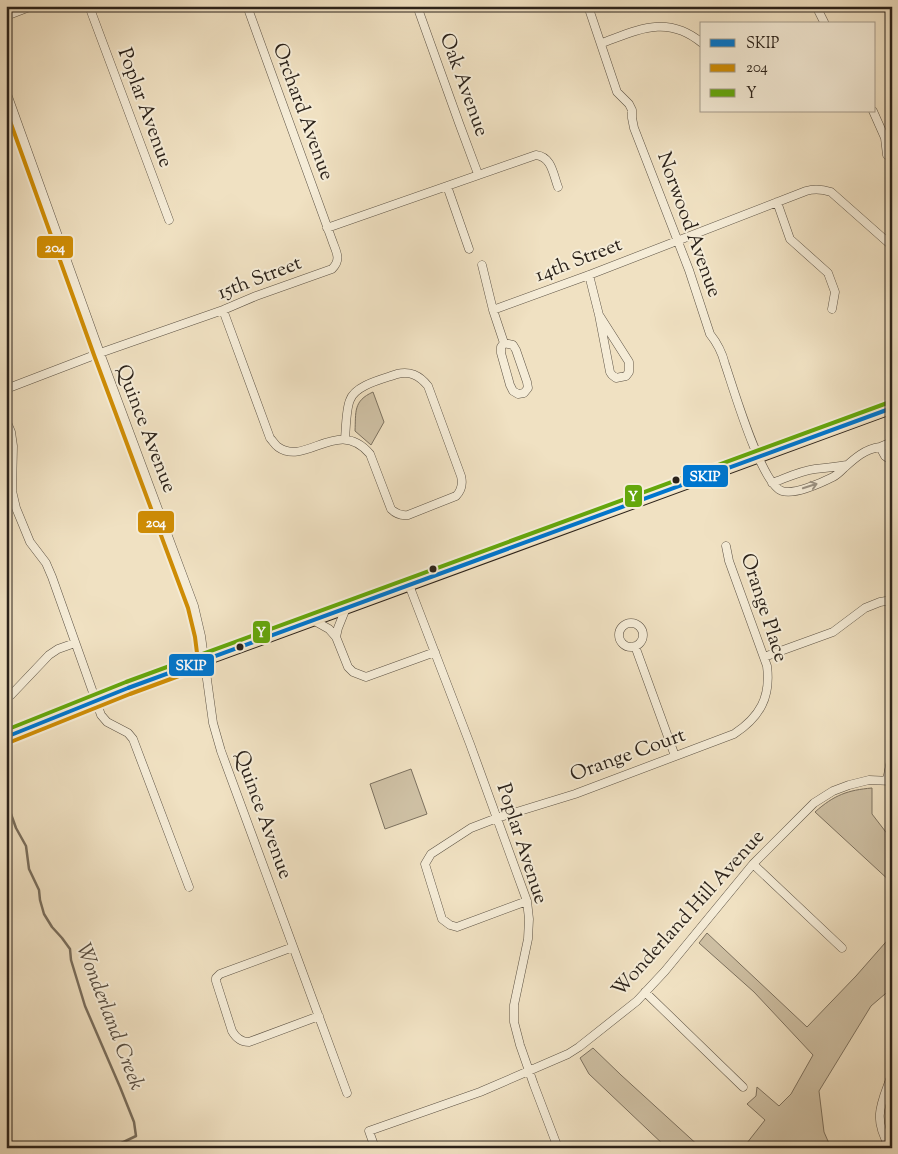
<svg xmlns="http://www.w3.org/2000/svg" width="898" height="1154" font-family="'Sorts Mill Goudy',serif">
<style>
.green{fill:#cfc1a5;stroke:#7d7260}
.lines{fill:none;stroke-linecap:round;stroke-linejoin:round}
.stream{stroke:#796e5d;stroke-width:2.5}
.minor-casing{stroke:#5c5244;stroke-width:9}
.primary-casing{stroke:#2b221a;stroke-width:13}
.minor{stroke:#f5ecd7;stroke-width:8}
.primary{stroke:#f0e1c2;stroke-width:11}
.bus-1-casing{stroke:#f5ecd7;stroke-width:8}
.bus-2-casing{stroke:#f5ecd7;stroke-width:8}
.bus-3-casing{stroke:#f5ecd7;stroke-width:8}
.bus-1{stroke:#0076ce;stroke-width:4}
.bus-2{stroke:#ce8c05;stroke-width:4}
.bus-3{stroke:#64a70b;stroke-width:4}
.oneway{stroke:#9a9182}
.bus-dot{fill:#2b221a;stroke:#f5ecd7;stroke-width:2}
.labels{text-anchor:middle;dominant-baseline:central;stroke-width:4;stroke-linejoin:round;paint-order:stroke}
.street-label{font-size:20px;fill:#2b221a;stroke:#f5ecd7}
.water-label{font-size:21px;font-style:italic;fill:#584e41;stroke:#f5ecd7}
.line-badge{stroke:#f5ecd7;stroke-width:2}
.badge-label{font-size:14px;text-anchor:middle;font-weight:bold;fill:#fff}
</style>
<rect width="100%" height="100%" fill="#f0e1c2"/>
<filter id="stains"><feTurbulence type="fractalNoise" baseFrequency=".004" numOctaves="4"/><feColorMatrix values="0 0 0 0 .2 0 0 0 0 .09 0 0 0 0 .02 0 0 0 .5 -.17"/></filter>
<radialGradient id="worn" r=".72"><stop offset=".6" stop-color="#630" stop-opacity="0"/><stop offset="1" stop-color="#630" stop-opacity=".3"/></radialGradient>
<!-- green -->
<path class="green" d="M373,392l11,30 -13,23 -16,-14c1,-19 -2,-30 18,-39z
M411,769l16,45 -42,15 -15,-45z
M872,788v26l20,26v43l-77,-71c19,-17 33,-22 57,-24z
M707,933l100,94 49,-51 36,-41v53l-21,18 -52,85 5,41 7,16h-88l22,-28 -18,-16 9,-8 1,-9 22,19 12,-12 22,-39 -59,-63 -55,-49z
M593,1048l28,27 80,73h-34l-78,-74 -9,-16z"/>
<g class="lines">
<!-- stream -->
<path class="stream" d="M7,803l9,25 10,18 3,23 10,21 1,10 4,14 8,13 10,11 8,11 1,11 14,46 35,81 14,35 2,14 -25,12"/>
<!-- minor casing -->
<g class="minor-casing">
<path id="minor" d="M89,6l80,214
M417,6l42,117 19,51
M588,6l29,86 12,12 3,6v8l2,10 55,142 21,64c8,10 12,18 15,30 8,23 36,120 57,127 12,4 39,-8 51,-14 4,-2 8,-6 11,-9 11,-10 21,-19 36,-21
M816,6l9,18
M6,16l26,-10
M602,43c36,-13 65,-29 100,0
M6,91l94,262 94,253 7,30 12,87 8,28 126,342
M873,111l12,27 2,17
M447,186l22,63
M777,202l13,37 38,34 7,19 -3,17
M327,228l209,-73c16,2 17,19 22,32
M482,265l11,45 11,33
M589,275l10,40
M223,310l47,128c3,3 5,7 8,9 28,20 60,-31 92,7l21,55c5,5 10,7 17,6l48,-19c6,-6 7,-12 5,-20l-33,-90c-9,-11 -18,-15 -31,-12 -14,5 -42,11 -47,26 -4,9 -4,28 -5,39
M493,310l96,-35 217,-84c9,-3 16,-2 25,1l61,54
M599,315l30,47v10l-3,4 -10,2 -4,-3 -2,-3z
M504,343l9,2 3,5 11,32 1,6 -4,5 -6,1 -5,-3 -3,-6 -9,-32v-6z
M6,389l94,-36 123,-43 33,-14 76,-27c10,-10 4,-17 0,-29l-85,-234
M6,420l5,12 2,14 -1,45 4,17 14,34 16,21 6,14 49,138 6,7 21,11 5,6 56,148
M892,442l-12,5 5,9 7,5
M772,483c14,-5 28,-12 43,-14 11,-1 21,-2 32,-4
M409,585l61,159 57,157 2,18 -1,20 -14,66v17l6,23 14,40 24,63
M313,620l16,9 7,8 12,30 5,5 13,5 69,-25
M619 635a12 12 0 1 1 24 0a12 12 0 1 1-24 0Z
M336,637l2,-9 8,-20
M635,646l40,110
M764,657l69,-25 32,-24 15,-6 12,-2
M6,698l5,-3 38,-40 9,-6 17,-6
M887,780l5,-25
M753,864l89,84
M527,901l-70,26 -7,-2 -8,-6 -17,-55 6,-10 40,-26 26,-10 78,-24 159,-60c26,-17 37,-37 33,-68l-38,-105 -3,-15
M293,947l-73,27 -4,4v3l16,50c4,7 9,11 17,11l70,-26
M645,992l98,95
M375,1148l-6,-17 111,-39 88,-38 11,-7 58,-46 28,-30 88,-107 61,-61 19,-12 16,-6 20,-5 23,1
M890,1148c-18,-31 -9,-43 2,-74"/>
</g>
<!-- primary casing -->
<g class="primary-casing">
<path id="primary" d="M6,737l122,-49 764,-280"/>
</g>
<!-- minor -->
<use href="#minor" class="minor"/>
<!-- primary -->
<use href="#primary" class="primary"/>
<!-- bus-1 casing -->
<g class="bus-1-casing">
<path id="bus-1" d="M6,737l122,-49 764,-280"/>
</g>
<!-- bus-2 casing -->
<g class="bus-2-casing">
<path id="bus-2" d="M6,110l88,245 94,253 7,29 3,24
M8,743l122,-49 76,-28"/>
</g>
<!-- bus-3 casing -->
<g class="bus-3-casing">
<path id="bus-3" d="M6,730l120,-48 764,-280"/>
</g>
<!-- bus-1 -->
<use href="#bus-1" class="bus-1"/>
<!-- bus-2 -->
<use href="#bus-2" class="bus-2"/>
<!-- bus-3 -->
<use href="#bus-3" class="bus-3"/>
</g>
<!-- one-way arrows -->
<defs><path id="oneway-shaft" d="M-6 0H5M1.5-3L5.5 0L1.5 3" fill="none" stroke-width="1.6" stroke-linecap="round" stroke-linejoin="round" transform="scale(1.25)"/></defs>
<use class="oneway" href="#oneway-shaft" transform="translate(810 486) rotate(-18)"/>
<!-- markers -->
<g class="bus-dot">
<circle cx="676" cy="480" r="4.5"/>
<circle cx="433" cy="569" r="4.5"/>
<circle cx="240" cy="647" r="4.5"/>
</g>
<g class="labels">
<!-- street labels -->
<g class="street-label">
<text transform="translate(463 85) rotate(70)">Oak Avenue</text>
<text transform="translate(144 108) rotate(70)">Poplar Avenue</text>
<text transform="translate(302 112) rotate(70)">Orchard Avenue</text>
<text transform="translate(688 225) rotate(70)">Norwood Avenue</text>
<text transform="translate(579 261) rotate(-21)">14th Street</text>
<text transform="translate(260 279) rotate(-21)">15th Street</text>
<text transform="translate(145 429) rotate(69)">Quince Avenue</text>
<text transform="translate(763 608) rotate(72)">Orange Place</text>
<text transform="translate(628 756) rotate(-20)">Orange Court</text>
<text transform="translate(262 815) rotate(70)">Quince Avenue</text>
<text transform="translate(521 844) rotate(72)">Poplar Avenue</text>
<text transform="translate(689 914) rotate(-48)">Wonderland Hill Avenue</text>
</g>
<!-- water labels -->
<g class="water-label">
<text transform="translate(109 1017) rotate(69)">Wonderland Creek</text>
</g>
</g>
<g class="line-badge">
<rect x="36" y="235" width="38" height="24" rx="5" fill="#ce8c05"/>
<rect x="682" y="464" width="47" height="24" rx="5" fill="#0076ce"/>
<rect x="624" y="484" width="19" height="24" rx="5" fill="#64a70b"/>
<rect x="137" y="510" width="38" height="24" rx="5" fill="#ce8c05"/>
<rect x="252" y="620" width="19" height="24" rx="5" fill="#64a70b"/>
<rect x="168" y="653" width="47" height="24" rx="5" fill="#0076ce"/>
</g>
<g class="badge-label">
<text x="55" y="252">204</text>
<text x="705" y="481">SKIP</text>
<text x="633" y="501">Y</text>
<text x="156" y="527">204</text>
<text x="261" y="637">Y</text>
<text x="191" y="670">SKIP</text>
</g>
<!-- margin -->
<rect width="898" height="1154" fill="none" stroke="#f0e1c2" stroke-width="25"/>
<rect x="8" y="8" width="883" height="1139" fill="none" stroke="#2b221a" stroke-width="2.5"/>
<rect x="12" y="12" width="873" height="1129" fill="none" stroke="#2b221a"/>
<!-- legend -->
<rect x="700" y="22" width="175" height="90" fill="#f5ecd7" stroke="#a49b8b"/>
<rect x="710" y="39" width="25" height="8" fill="#0076ce" stroke="#a49b8b"/>
<text x="746" y="48" font-size="15" fill="#2b221a">SKIP</text>
<rect x="710" y="64" width="25" height="8" fill="#ce8c05" stroke="#a49b8b"/>
<text x="746" y="72" font-size="15" fill="#2b221a">204</text>
<rect x="710" y="89" width="25" height="8" fill="#64a70b" stroke="#a49b8b"/>
<text x="746" y="98" font-size="15" fill="#2b221a">Y</text>
<rect width="100%" height="100%" filter="url(#stains)"/>
<rect width="100%" height="100%" fill="url(#worn)"/>
</svg>
